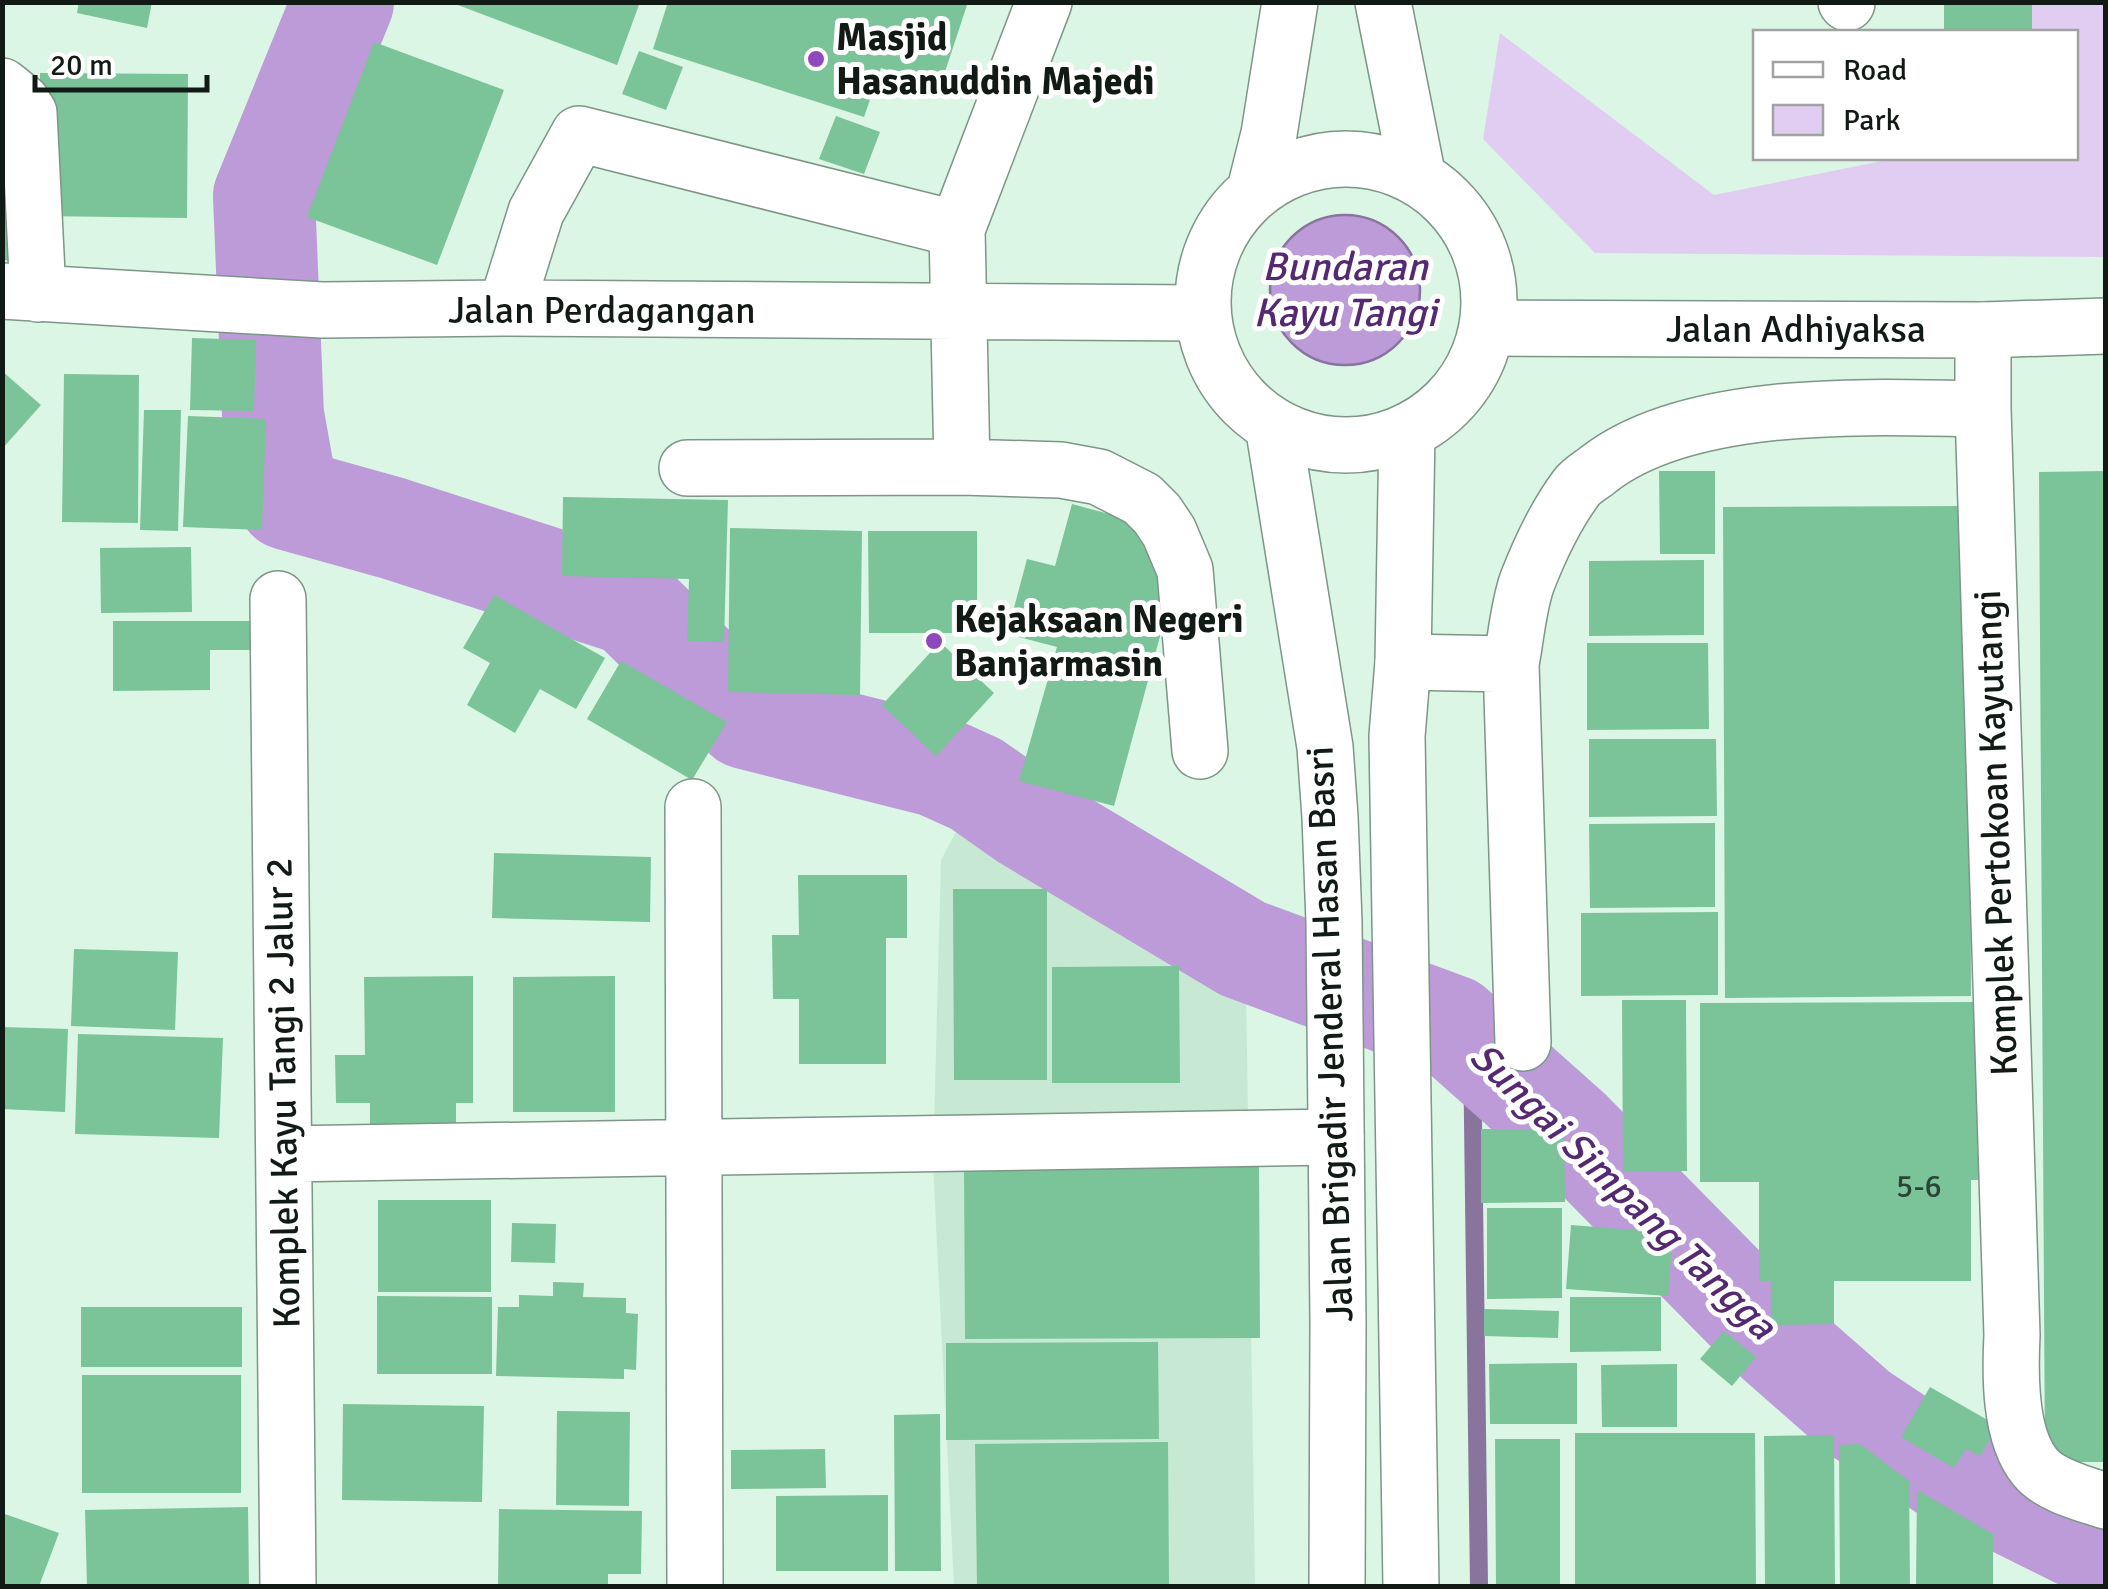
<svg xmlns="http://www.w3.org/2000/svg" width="2108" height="1589" font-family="Signika,sans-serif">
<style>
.built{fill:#c7e9d4}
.green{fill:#e1ccf2}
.water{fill:#bd9ad8;stroke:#89749d;stroke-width:2.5}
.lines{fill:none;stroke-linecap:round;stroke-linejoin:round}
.stream{stroke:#89749d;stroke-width:18}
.river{stroke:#bd9ad8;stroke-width:102}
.building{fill:#7bc399}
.minor-casing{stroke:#7d9687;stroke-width:58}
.major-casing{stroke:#7d9687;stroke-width:58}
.highway-casing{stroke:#7d9687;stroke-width:58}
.minor{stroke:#fff;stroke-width:55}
.major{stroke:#fff;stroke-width:55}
.highway{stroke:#fff;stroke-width:55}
.poi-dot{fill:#8f49bd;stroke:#fff;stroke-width:4}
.labels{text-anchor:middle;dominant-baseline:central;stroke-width:10;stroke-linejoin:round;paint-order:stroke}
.number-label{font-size:32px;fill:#2c4435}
.poi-label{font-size:38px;font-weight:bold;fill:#111a14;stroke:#fff;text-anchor:start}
.street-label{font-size:38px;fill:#111a14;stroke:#fff}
.water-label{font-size:40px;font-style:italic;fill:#552971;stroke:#fff}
</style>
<rect width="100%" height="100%" fill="#dbf6e5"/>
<!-- built -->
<path class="built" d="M963,819l147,71 136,95 9,601h-301l-21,-422 8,-304z"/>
<!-- green -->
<path class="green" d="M1987,3h118v254l-510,-4 -112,-114 17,-106 214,162 183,-37h179v-126h-88z"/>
<!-- water -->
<path class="water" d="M1270 290a75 75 0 1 1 150 0a75 75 0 1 1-150 0Z"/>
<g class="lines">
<!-- stream -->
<path class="stream" d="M1472,1043l7,543"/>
<!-- river -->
<path class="river" d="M343,2l-79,194 9,219 15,84 104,29 239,77 115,113 190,48 40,18 48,34 219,131 209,77 117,104 209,212 81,71 90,60 157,78"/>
</g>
<!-- building -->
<path class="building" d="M79,2h73l-5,26 -70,-15z
M450,2h190l-23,63z
M668,2h300l-28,85 -59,-19 -17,49 -211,-68z
M1944,2h88v30h-88z
M374,42l130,48 -67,175 -130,-48z
M639,51l44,16 -17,43 -44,-16z
M40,73l148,1 -1,144 -147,-2z
M836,116l44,16 -16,42 -45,-15z
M2,179l23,3 -10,79 -13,-1z
M192,338l64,2 -2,71 -64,-1z
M2,371l39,34 -39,44z
M64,374l75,1 -1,148 -76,-1z
M144,410h37l-3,121 -38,-1z
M188,416l78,3 -4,111 -79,-3z
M1659,471h56v83h-55z
M2106,471v991h-61l-6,-990z
M563,497l165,3 -4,142 -37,-1 2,-62 -127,-3z
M1072,504l89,24 -10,35 27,7 -64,236 -95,-25 38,-134 -50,-13 20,-75 28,7z
M1969,506l2,490 -246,2 -2,-491z
M730,528l132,3 -2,164 -132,-3z
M868,531h109v102h-108z
M191,547l1,65 -91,1 -1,-65z
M1704,560v75l-115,1v-75z
M494,595l111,63 -29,51 -36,-20 -25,44 -48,-28 23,-42 -27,-15z
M113,621h145v29h-48v40l-97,1z
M940,642l54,51 -58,63 -54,-51z
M1587,643h121l1,86 -122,1z
M621,661l106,61 -35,58 -105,-61z
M1589,739h127l1,77 -128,1z
M1715,823v84l-125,1 -1,-84z
M494,853l157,4 -1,65 -158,-4z
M798,875h109v63h-21v126h-87v-65h-26l-1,-64h27z
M953,889h94v191h-93z
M1718,912v83l-137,1v-83z
M74,949l104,3 -3,78 -104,-4z
M1179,966l1,117h-128v-116z
M473,976v127h-17v28l-86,1v-29h-34l-1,-48h30l-1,-78z
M615,976v136h-102v-135z
M1622,1000h64l1,171 -64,1z
M1979,1002v178h-8v101h-137v43l-63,1v-44h-12v-99h-59v-179z
M2,1027l66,2 -3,83 -63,-3z
M78,1034l145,4 -4,100 -144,-4z
M1481,1129h83l1,73 -84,1z
M1259,1165l1,173 -295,1 -1,-173z
M378,1200h113v92h-113z
M1487,1208h75v90l-75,1z
M512,1223l44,1 -1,39 -44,-1z
M1571,1225l102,8 -5,63 -102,-7z
M553,1282l31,1 -1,14 43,1v15l12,1 -2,56 -12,-1v10l-128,-3 2,-69h21v-12l34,1z
M377,1296l115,1v77h-115z
M1570,1297h91v54l-91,1z
M81,1307h161v60h-161z
M1484,1309l75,2 -1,27 -74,-2z
M1724,1331l32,26 -24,29 -32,-27z
M1158,1342l1,97 -213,1v-97z
M1577,1363v61h-87l-1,-60z
M1677,1364v63h-75l-1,-62z
M82,1375h159v118h-159z
M1930,1387l68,39 -18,30 -14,-7 -12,19 -53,-31z
M343,1404l141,2 -2,96 -140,-2z
M557,1411l73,1 -1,94 -73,-1z
M940,1414l1,157h-46l-1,-156z
M1575,1433h180l1,153h-181z
M1834,1435l1,151h-70l-1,-150z
M1495,1439h65v147h-64z
M1168,1442l1,144h-192l-2,-142z
M1860,1444l49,37 1,105h-70l-1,-141z
M825,1449l1,39 -95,1v-39z
M1917,1490l76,44v52h-77z
M888,1495v76h-112v-75z
M248,1507l1,79h-162l-2,-76z
M499,1509l143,2 -1,63h-33v12h-110z
M2,1513l57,20 -20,53h-37z"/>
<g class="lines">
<!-- minor casing -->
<g class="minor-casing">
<path id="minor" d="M1846,2l1,1
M2,86l20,16 7,11 9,181
M2,291l320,19 184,-2 696,5
M506,308l30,-96 43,-78 378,95
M1983,330v79l29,926c-2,39 -3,100 23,132 14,18 49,27 71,34
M962,467l99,3 38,7 43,22 15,15 12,18 16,38 15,181
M687,468l275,-1 -5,-238 87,-227
M278,599l10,987
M1403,662l108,2 12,379
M1511,664c5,-26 7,-56 16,-82 12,-31 29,-67 49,-94 6,-8 16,-13 23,-19 92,-71 273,-62 384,-60
M693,807l2,779
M284,1154l1052,-17"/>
</g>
<!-- major casing -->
<g class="major-casing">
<path id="major" d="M1487,328l496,2 123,-4"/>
</g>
<!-- highway casing -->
<g class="highway-casing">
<path id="highway" d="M1383,2l35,176
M1203 302a143 143 0 1 1 286 0a143 143 0 1 1-286 0Z
M1255,190l14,-56 21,-132
M1273,425l52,322 5,70 4,105 4,401 -1,263
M1407,431l-4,231 -6,74 14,850"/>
</g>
<!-- minor -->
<use href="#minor" class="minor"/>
<!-- major -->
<use href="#major" class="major"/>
<!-- highway -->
<use href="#highway" class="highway"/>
</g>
<!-- markers -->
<g class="poi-dot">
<circle cx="816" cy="59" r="10"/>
<circle cx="934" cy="641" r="10"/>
</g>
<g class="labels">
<!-- number labels -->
<g class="number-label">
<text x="1919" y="1186">5-6</text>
</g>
<!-- poi labels -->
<g class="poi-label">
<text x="836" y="37">Masjid<tspan x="836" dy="44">Hasanuddin Majedi</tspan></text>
<text x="954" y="619">Kejaksaan Negeri<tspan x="954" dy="44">Banjarmasin</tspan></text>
</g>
<!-- street labels -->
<g class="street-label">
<text x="602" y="310">Jalan Perdagangan</text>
<text x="1796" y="329">Jalan Adhiyaksa</text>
<text transform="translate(1996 833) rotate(-92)">Komplek Pertokoan Kayutangi</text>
<text transform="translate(1330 1034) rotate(-92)">Jalan Brigadir Jenderal Hasan Basri</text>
<text transform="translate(283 1093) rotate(-91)">Komplek Kayu Tangi 2 Jalur 2</text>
</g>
<!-- water labels -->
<g class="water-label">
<text x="1345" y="267">Bundaran<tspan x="1345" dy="46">Kayu Tangi</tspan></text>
<text transform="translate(1623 1191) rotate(44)">Sungai Simpang Tangga</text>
</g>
</g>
<!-- border -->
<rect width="2108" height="1589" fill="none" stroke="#111a14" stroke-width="10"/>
<!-- legend -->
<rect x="1753" y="30" width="325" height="130" fill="#ffffff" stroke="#a0a3a1" stroke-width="2.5"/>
<rect x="1773" y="62" width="50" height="15" fill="#ffffff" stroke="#a0a3a1" stroke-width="2.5"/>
<text x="1843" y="80" font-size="30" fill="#111a14">Road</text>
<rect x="1773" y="105" width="50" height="30" fill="#e1ccf2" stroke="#a0a3a1" stroke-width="2.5"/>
<text x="1843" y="130" font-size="30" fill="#111a14">Park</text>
<!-- scale -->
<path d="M35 75v15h172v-15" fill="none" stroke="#111a14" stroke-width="5"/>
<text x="50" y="75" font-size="30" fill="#111a14" stroke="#ffffff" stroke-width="8" paint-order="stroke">20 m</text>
</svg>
